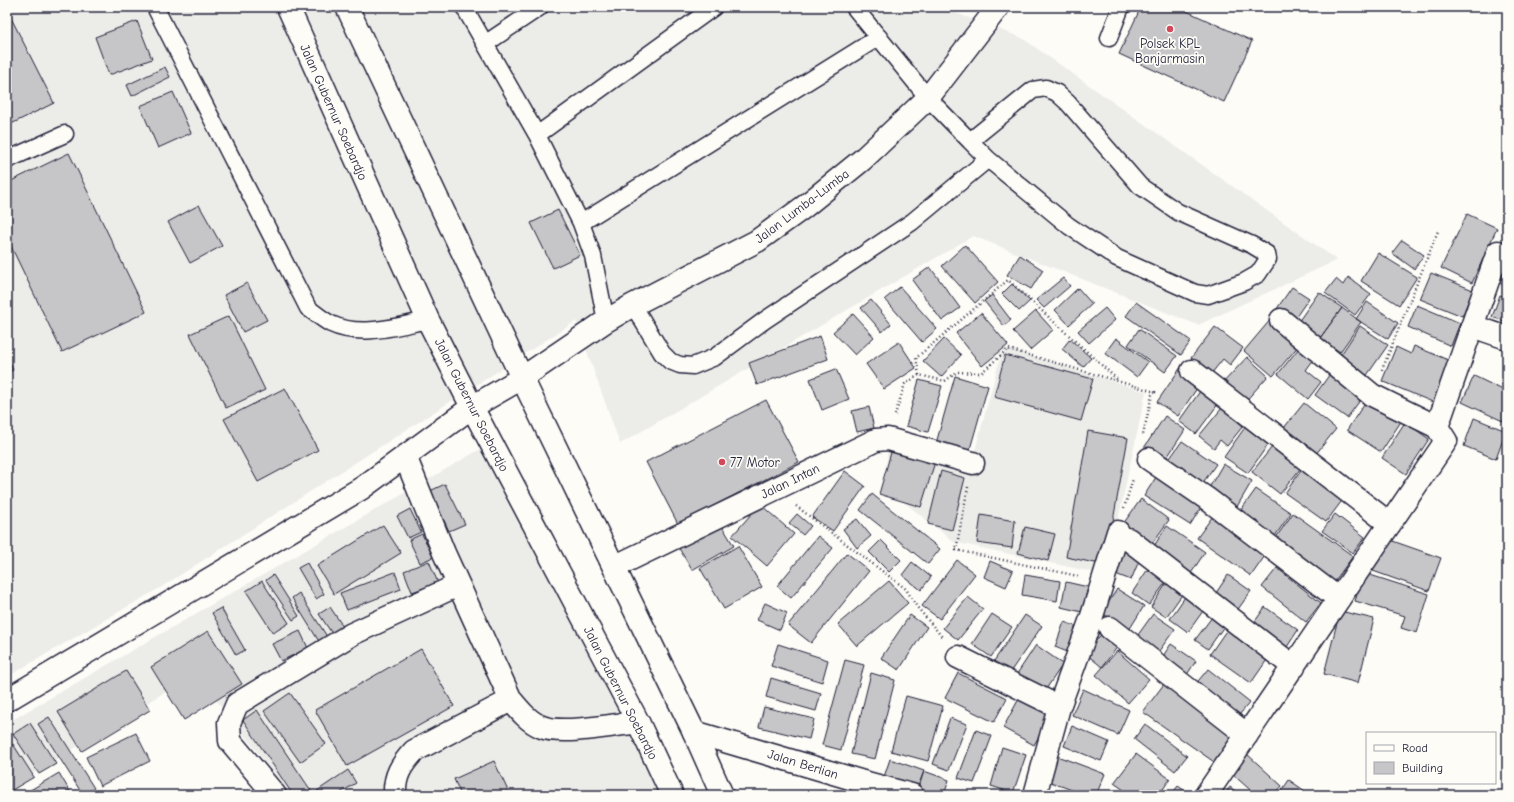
<svg xmlns="http://www.w3.org/2000/svg" width="1514" height="802" font-family="'Comic Neue',sans-serif">
<style>
.built{fill:#ecece9}
.building{fill:#c6c6c8;stroke:#22223b}
.lines{fill:none;stroke-linecap:round;stroke-linejoin:round}
.lane-casing{stroke:#22223b;stroke-width:19}
.street-casing{stroke:#22223b;stroke-width:25}
.secondary-casing{stroke:#22223b;stroke-width:25}
.highway-casing{stroke:#22223b;stroke-width:25}
.path{stroke:#22223b;stroke-width:2.5;stroke-dasharray:1 3;stroke-linecap:butt}
.lane{stroke:#fdfcf7;stroke-width:16}
.street{stroke:#fdfcf7;stroke-width:22}
.secondary{stroke:#fdfcf7;stroke-width:22}
.highway{stroke:#fdfcf7;stroke-width:22}
.poi-dot{fill:#d1495b;stroke:#fdfcf7;stroke-width:1.5}
.labels{text-anchor:middle;dominant-baseline:central;stroke-width:3.5;stroke-linejoin:round;paint-order:stroke}
.poi-label{font-size:13px;fill:#22223b;stroke:#fdfcf7}
.street-label{font-size:13px;fill:#22223b;stroke:#fdfcf7}
</style>
<rect width="100%" height="100%" fill="#fdfcf7"/>
<filter id="ink" filterUnits="userSpaceOnUse"><feTurbulence type="fractalNoise" baseFrequency=".025" numOctaves="2"/><feDisplacementMap in="SourceGraphic" scale="8" xChannelSelector="R" yChannelSelector="G"/><feConvolveMatrix kernelMatrix="1 2 1 2 8 2 1 2 1" color-interpolation-filters="sRGB"/></filter>
<g filter="url(#ink)">
<!-- built -->
<path class="built" d="M7,7h933l82,31 315,222 -139,65 -225,-89 -353,208 -44,-123 -413,265 -156,91z
M1003,347l143,45 -40,183 -152,-33 -69,-55 3,-43 85,14z
M491,443l46,56 138,296h-384l-70,-89 -27,-32 -187,116v-67z"/>
<!-- building -->
<path class="building" d="M1141,7h37l74,34 -28,61 -105,-48z
M7,10l47,93 -47,23z
M137,21l15,38 -43,16 -14,-38z
M165,67l5,10 -38,19 -5,-11z
M173,92l18,41 -33,15 -18,-42z
M69,153l77,159 -84,40 -55,-114v-55z
M199,205l23,41 -32,17 -22,-41z
M558,210l22,45 -27,13 -22,-45z
M1467,214l30,14 -25,55 -31,-15z
M1402,240l22,15 -10,14 -22,-16z
M965,245l33,37 -23,21 -33,-37z
M1378,253l39,24 -18,28 -38,-24z
M1020,255l23,15 -12,19 -24,-14z
M1507,259v27l-8,-3z
M930,267l30,41 -18,13 -30,-41z
M1431,273l42,17 -11,26 -42,-17z
M1348,277l23,17 -16,21 -30,-22 11,-14 7,6z
M1063,278l7,8 -26,22 -8,-8z
M247,283l20,37 -24,12 -19,-37z
M1012,284l18,17 -11,10 -17,-17z
M900,287l37,42 -15,13 -37,-43z
M1292,287l17,11 -16,23 -17,-11z
M1078,288l14,16 -23,21 -14,-15z
M1319,292l23,16 -22,30 -22,-16z
M992,295l19,25 -7,6 -20,-25z
M1500,295l7,2v25l-15,-5z
M871,300l20,24 -9,8 -21,-24z
M1136,302l55,39 -10,14 -55,-39z
M1367,302l31,21 -10,16 -32,-20z
M1417,305l43,18 -9,23 -43,-19z
M1105,308l10,12 -26,23 -11,-12z
M1342,308l19,14 -21,30 -20,-14z
M1036,311l17,19 -23,20 -17,-19z
M981,313l27,32 -26,21 -26,-33z
M853,314l21,23 -19,18 -22,-23z
M229,316l36,74 -39,18 -36,-74z
M1271,319l29,25 -27,32 -29,-25z
M1360,326l28,19 -23,33 -27,-19z
M1215,327l28,21 -13,17 -7,-6 -12,15 -20,-16z
M1139,329l38,27 -12,16 -37,-27z
M820,336l8,23 -71,26 -8,-22z
M1116,338l32,24 -11,15 -32,-24z
M944,339l17,16 -20,22 -18,-16z
M1070,339l21,19 -8,9 -21,-18z
M899,342l17,26 -32,21 -18,-25z
M1414,346l39,16 -18,41 -53,-22 14,-34 15,7z
M1299,348l15,11 -8,11 15,12 -13,17 -30,-25z
M1005,355l88,24 -12,42 -87,-24z
M7,357l6,13 -6,3z
M1247,357l21,19 -25,28 -21,-20z
M1181,367l21,14 -24,35 -21,-14z
M836,369l13,30 -27,11 -12,-31z
M1332,371l32,24 -17,23 -32,-23z
M955,376l33,10 -20,70 -33,-9z
M1474,376l33,16v31l-45,-21z
M919,380l23,6 -14,46 -22,-6z
M1203,387l18,13 -25,34 -17,-13z
M285,388l33,62 -60,32 -34,-63z
M1368,398l34,22 -21,32 -34,-22z
M766,400l33,62 -121,62 -32,-62z
M1304,403l32,26 -21,26 -32,-26z
M869,407l5,21 -17,4 -5,-21z
M1222,408l21,18 -16,20 -7,-6 -6,8 -15,-12z
M1165,416l20,14 -23,35 -20,-14z
M1474,418l32,13 -10,28 -32,-13z
M1405,422l24,17 -23,35 -24,-16z
M1248,423l24,16 -24,34 -24,-16z
M1088,431l40,7 -23,127 -39,-8z
M1182,441l34,23 -14,20 -34,-23z
M1276,442l28,22 -24,30 -28,-22z
M892,449l43,13 -14,45 -42,-13z
M1223,464l29,17 -17,29 -29,-17z
M1303,468l41,30 -18,24 -41,-29z
M845,471l20,15 -32,45 -21,-14z
M941,471l24,7 -13,52 -24,-6z
M1158,474l46,29 -14,22 -46,-29z
M445,484l20,40 -16,7 -19,-40z
M1256,489l35,24 -21,30 -14,-11 5,-7 -20,-15z
M872,494l68,55 -12,15 -68,-54z
M1141,499l28,21 -18,25 -28,-21z
M760,504l34,30 -27,32 -35,-30z
M410,509l11,23 -13,6 -11,-22z
M1215,513l54,37 -18,26 -54,-38z
M1293,513l60,43 -19,26 -59,-43z
M797,514l14,12 -8,9 -14,-12z
M1335,514l30,23 -12,16 -31,-22z
M981,515l34,6 -3,27 -35,-5z
M857,519l14,17 -14,12 -14,-19z
M719,521l15,25 -42,24 -15,-25z
M383,525l18,28 -67,41 -17,-28z
M1167,526l38,26 -17,26 -38,-26z
M1025,527l30,7 -7,27 -30,-8z
M422,534l11,23 -13,6 -11,-23z
M818,536l15,12 -42,50 -14,-12z
M1384,538l57,20 -12,33 -56,-20z
M881,540l20,20 -12,12 -20,-20z
M738,546l24,41 -38,22 -24,-41z
M1120,547l21,9 -10,24 -21,-8z
M847,553l22,18 -58,72 -23,-18z
M957,560l18,14 -35,45 -18,-13z
M429,561l9,22 -26,9 -8,-21z
M990,561l23,10 -7,16 -22,-10z
M912,562l19,15 -10,13 -19,-15z
M307,563l17,31 -8,5 -18,-31z
M1277,568l44,35 -15,19 -44,-35z
M1148,569l18,13 -17,23 -17,-12z
M395,572l6,17 -54,21 -7,-17z
M1364,573l65,21 -12,39 -16,-5 4,-12 -50,-15z
M273,575l26,41 -6,4 -27,-40z
M1025,575l35,6 -3,20 -35,-6z
M1228,575l23,16 -15,21 -22,-16z
M262,581l27,42 -16,10 -27,-42z
M889,581l19,22 -51,43 -19,-22z
M1168,581l16,11 -18,25 -15,-10z
M1066,582l22,5 -6,25 -21,-5z
M1117,589l27,17 -15,24 -27,-17z
M1189,591l19,13 -20,28 -18,-13z
M299,593l29,45 -8,5 -28,-45z
M968,597l15,12 -25,31 -15,-12z
M765,603l22,10 -7,17 -23,-10z
M330,607l14,21 -11,7 -14,-21z
M1265,607l33,23 -13,20 -34,-23z
M221,608l24,42 -9,5 -24,-42z
M1340,611l34,8 -16,64 -34,-9z
M1215,613l12,9 -19,27 -13,-9z
M992,614l20,13 -21,30 -19,-13z
M1153,614l22,15 -19,26 -21,-16z
M910,615l17,12 -28,43 -18,-12z
M1025,615l17,11 -36,52 -16,-11z
M1064,622l20,7 -9,26 -20,-8z
M1230,625l41,29 -20,29 -41,-29z
M208,631l34,53 -58,36 -33,-53z
M300,631l8,17 -27,13 -9,-17z
M1102,633l16,13 -16,21 -16,-13z
M778,644l50,16 -6,22 -51,-16z
M1171,644l25,17 -12,18 -25,-17z
M1036,645l27,19 -21,31 -27,-18z
M421,649l33,57 -107,60 -32,-56z
M1117,651l32,28 -21,24 -32,-28z
M845,660l19,5 -23,85 -19,-5z
M1208,669l42,33 -15,18 -41,-34z
M126,671l24,39 -68,41 -24,-39z
M871,673l24,7 -20,79 -24,-5z
M958,673l49,25 -13,24 -49,-24z
M771,678l50,15 -5,18 -50,-14z
M1167,680l73,52 -23,32 -74,-52z
M1083,689l46,21 -11,25 -46,-20z
M290,693l36,51 -26,18 -36,-51z
M1021,695l31,17 -18,33 -31,-17z
M906,696l37,10 -15,55 -37,-10z
M764,707l50,12 -5,20 -50,-12z
M257,710l57,85h-21l-50,-75z
M49,717l45,71 -11,7 -45,-71z
M950,718l17,6 -18,46 -16,-6z
M30,723l26,41 -17,10 -26,-40z
M1145,724l42,32 -12,15 -41,-32z
M1072,726l37,16 -8,19 -37,-15z
M976,730l16,6 -18,47 -16,-5z
M136,733l14,28 -50,25 -14,-29z
M13,744l21,33 -27,16v-45z
M1002,747l24,8 -13,38 -22,-7z
M1136,754l34,25 -11,16h-28l-17,-12z
M1247,754l35,32 -8,9h-18l-26,-23z
M1057,756l48,18 -9,21h-11l-37,-14z
M890,759l34,12 -9,23 -33,-11z
M494,761l16,34h-49l-7,-16z
M348,770l8,13 -19,12h-18l-2,-4z
M924,771l25,9 -5,15h-13l-13,-5z
M59,773l13,22h-50z
M1289,780l22,15h-32z
M1178,786l13,9h-20z
M1230,787l11,8h-17z
M1108,792l10,3h-11z"/>
<g class="lines">
<!-- lane casing -->
<g class="lane-casing">
<path id="lane" d="M155,7l153,301c7,5 15,12 23,16 30,14 66,2 97,-4
M464,7l73,128 44,88 12,33 13,65
M854,7l74,91 42,43
M1109,38l12,-31
M485,44l55,-37
M1046,88l11,5 11,10 72,83 38,26 74,33 15,9 1,5 -10,15 -14,8 -36,13 -13,-2 -78,-35 -48,-32 -81,-67 -18,-18 63,-51z
M537,135l177,-128
M7,160l58,-26
M581,223l298,-186
M633,305l29,48 8,8 10,4 13,1 22,-9 50,-37 147,-98 76,-63"/>
</g>
<!-- street casing -->
<g class="street-casing">
<path id="street" d="M1472,326l35,12
M1192,371l198,153
M1437,427l61,-175
M405,456l39,97 67,147c9,11 18,22 31,27 20,8 72,-2 96,-5
M1149,459l57,39 133,101
M1128,539l166,128
M614,567l262,-127 12,-1 85,24
M1110,628l137,107
M958,657l101,50 -24,88
M7,700l355,-212 110,-81
M1059,707l33,-91 26,-84
M275,795l-45,-54 -1,-18 8,-19 115,-70 106,-49
M395,795c-1,-19 6,-30 19,-44l97,-51
M1206,795l240,-354 -9,-14 -65,-32 -91,-75"/>
</g>
<!-- secondary casing -->
<g class="secondary-casing">
<path id="secondary" d="M694,732l166,49 52,14"/>
</g>
<!-- highway casing -->
<g class="highway-casing">
<path id="highway" d="M288,7l140,313 44,87 166,315 34,73
M347,7l175,371 172,354 28,63
M472,407l50,-29 84,-57 27,-16 124,-64 47,-34 58,-47 66,-62 70,-91"/>
</g>
<!-- path -->
<path class="path" d="M1382,370l56,-139
M919,375l-3,-17 92,-78 111,101
M895,415l10,-31 14,-9 26,6 12,-9 24,1 27,-24 147,43 -3,3 -9,40
M968,487l-12,63 122,26
M796,506l110,83 11,18 26,31
M1124,508l9,-29"/>
<!-- lane -->
<use href="#lane" class="lane"/>
<!-- street -->
<use href="#street" class="street"/>
<!-- secondary -->
<use href="#secondary" class="secondary"/>
<!-- highway -->
<use href="#highway" class="highway"/>
</g>
</g>
<!-- markers -->
<g class="poi-dot">
<circle cx="1170" cy="29" r="4"/>
<circle cx="722" cy="462" r="4"/>
</g>
<g class="labels">
<!-- poi labels -->
<g class="poi-label">
<text x="1170" y="43">Polsek KPL<tspan x="1170" dy="15">Banjarmasin</tspan></text>
<text x="730" y="462" text-anchor="start">77 Motor</text>
</g>
<!-- street labels -->
<g class="street-label">
<text transform="translate(334 112) rotate(66)">Jalan Gubernur Soebardjo</text>
<text transform="translate(802 206) rotate(-37)">Jalan Lumba-Lumba</text>
<text transform="translate(472 405) rotate(63)">Jalan Gubernur Soebardjo</text>
<text transform="translate(790 481) rotate(-26)">Jalan Intan</text>
<text transform="translate(621 693) rotate(63)">Jalan Gubernur Soebardjo</text>
<text transform="translate(803 764) rotate(17)">Jalan Berlian</text>
</g>
</g>
<!-- margin -->
<rect width="1514" height="802" fill="none" stroke="#fdfcf7" stroke-width="24"/>
<rect x="12" y="12" width="1490" height="778" fill="none" stroke="#22223b" stroke-width="1.5" filter="url(#ink)"/>
<!-- legend -->
<rect x="1366" y="732" width="130" height="52" fill="#fdfcf7" stroke="#a5a5ac"/>
<rect x="1374" y="745" width="20" height="6" fill="#fdfcf7" stroke="#a5a5ac"/>
<text x="1402" y="752" font-size="12" fill="#22223b">Road</text>
<rect x="1374" y="762" width="20" height="12" fill="#c6c6c8" stroke="#a5a5ac"/>
<text x="1402" y="772" font-size="12" fill="#22223b">Building</text>
</svg>
